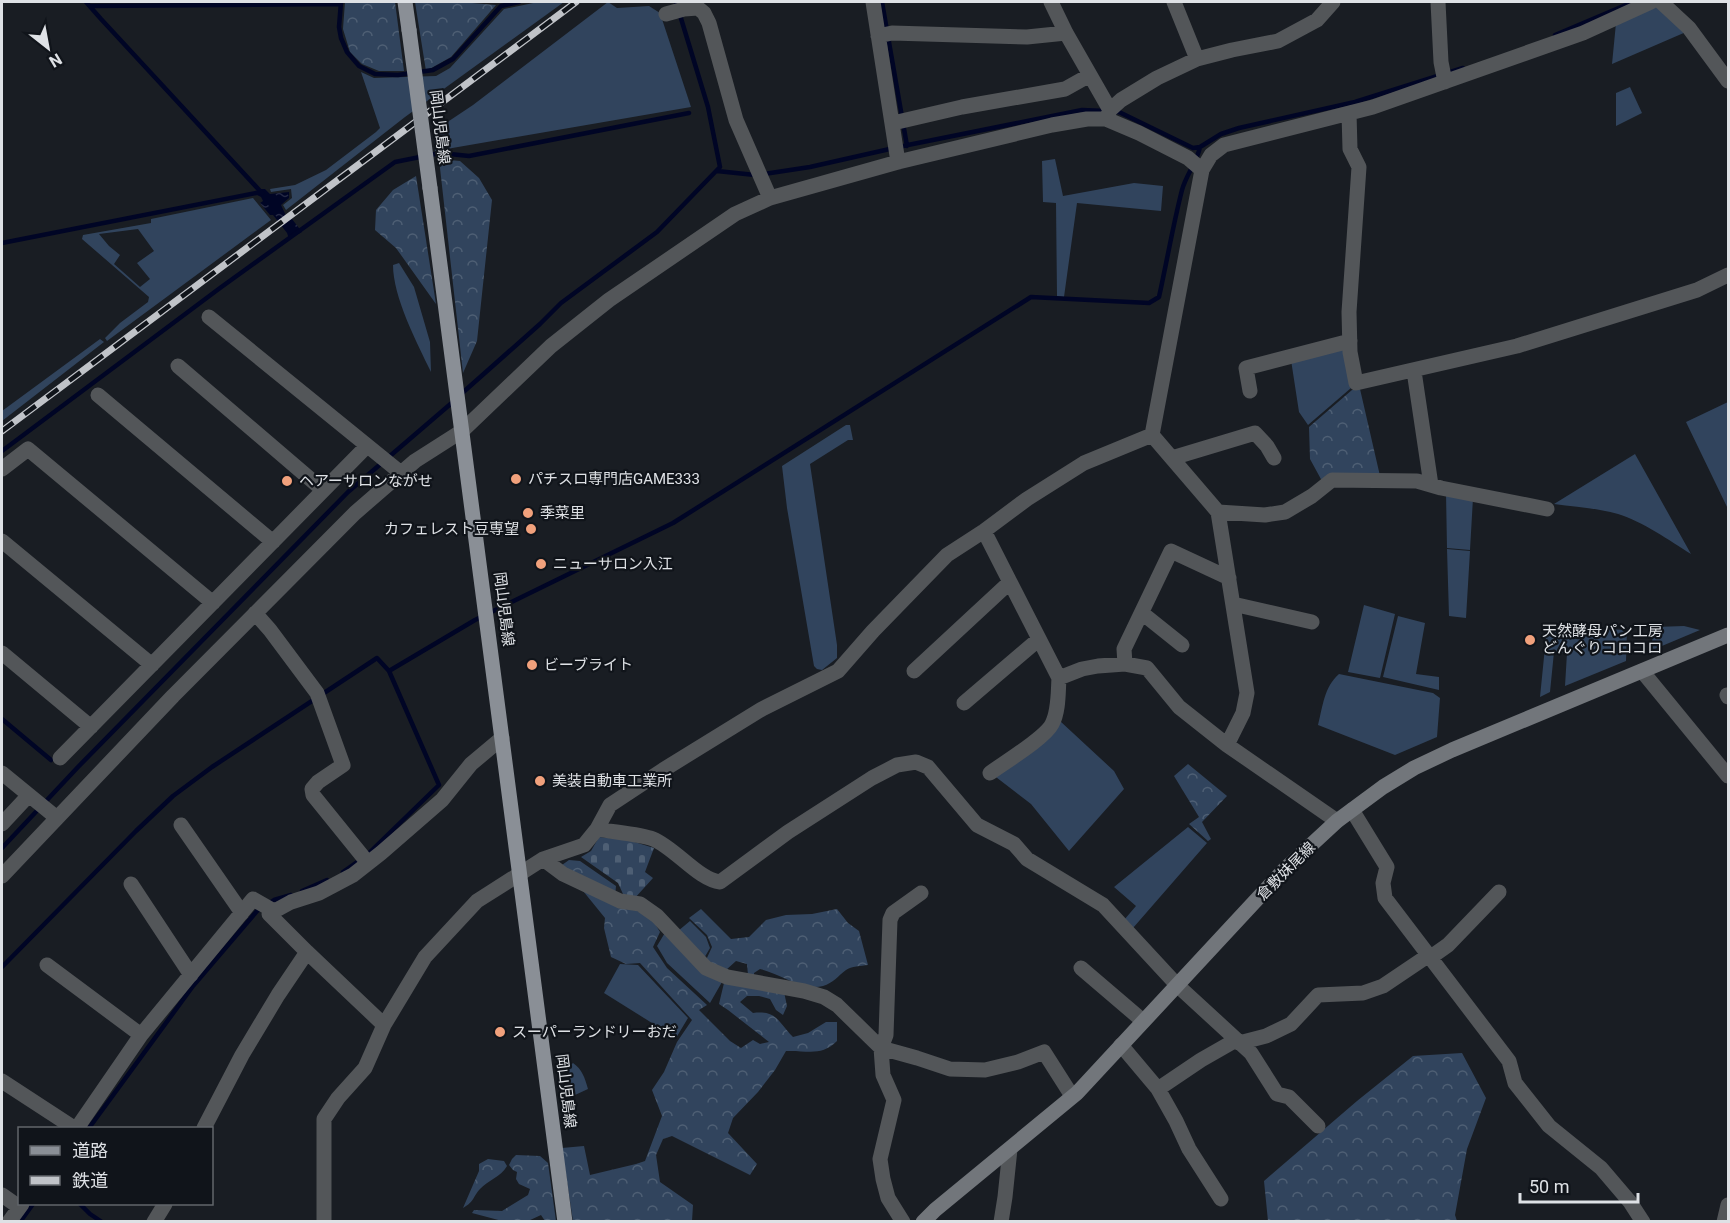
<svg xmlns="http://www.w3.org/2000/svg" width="1730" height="1223" font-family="Roboto,'Noto Sans JP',sans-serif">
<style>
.grass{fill:#31445d;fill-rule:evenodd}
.forest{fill:url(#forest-crowns)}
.cemetery{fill:url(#cemetery-stones)}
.water{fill:url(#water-ripples)}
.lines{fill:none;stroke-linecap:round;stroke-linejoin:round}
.stream{stroke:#000525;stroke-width:4.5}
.street{stroke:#535659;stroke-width:15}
.secondary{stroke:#72767b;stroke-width:15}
.primary{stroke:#8a8f96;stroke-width:15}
.rail-casing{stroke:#c0c3c8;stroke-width:7}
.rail{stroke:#10141a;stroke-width:4.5;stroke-dasharray:14;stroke-linecap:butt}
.primary-bridge{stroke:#8a8f96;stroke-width:15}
.poi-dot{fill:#f1a17c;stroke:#10141a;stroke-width:2}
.labels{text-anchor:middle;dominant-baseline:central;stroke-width:4.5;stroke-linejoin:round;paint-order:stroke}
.street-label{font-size:15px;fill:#dee1e5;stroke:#10141a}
.poi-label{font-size:15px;fill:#dee1e5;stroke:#10141a;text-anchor:start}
</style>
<defs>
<pattern id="forest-crowns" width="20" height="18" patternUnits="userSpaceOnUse" patternTransform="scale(1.5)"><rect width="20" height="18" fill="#31445d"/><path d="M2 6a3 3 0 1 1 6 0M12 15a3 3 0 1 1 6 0" fill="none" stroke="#4e5f74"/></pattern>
<pattern id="cemetery-stones" width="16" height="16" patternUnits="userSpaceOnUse" patternTransform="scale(1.5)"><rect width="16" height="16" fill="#31445d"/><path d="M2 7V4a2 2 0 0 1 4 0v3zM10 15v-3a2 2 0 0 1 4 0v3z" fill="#4e5f74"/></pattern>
<pattern id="water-ripples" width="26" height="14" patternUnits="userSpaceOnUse" patternTransform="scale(1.5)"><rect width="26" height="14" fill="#000525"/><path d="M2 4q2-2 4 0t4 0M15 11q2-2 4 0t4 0" fill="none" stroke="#252944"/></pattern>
</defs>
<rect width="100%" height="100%" fill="#191d23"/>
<!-- grass -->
<path class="grass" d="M538,2h26l-159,115 -119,93 -3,-5 9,-7 -1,-9 -20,3 -1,-3 25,-4 31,-15 50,-38 4,-4 -19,-56 13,6 62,-2 14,-8 54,-59z
M608,2l9,6 32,-2 11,7 31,94 -256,44 -1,-20 39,-26z
M1657,6l29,26 -74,32 4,-41z
M1630,87l12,26 -26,13v-33z
M1055,159l8,37 71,-13 29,3 -2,25 -84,-8 -13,94 -7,-1 -1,-93 -13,-1 -1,-41z
M253,198l18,22 -164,121 -2,-3 15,-15 28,-21 1,-5 -67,-58 1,-4 68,-12v-4zM138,229l16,22 -17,12 13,16 -10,8 -26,-23 6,-9 -11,-9 -10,-12z
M399,263l15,24 16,55 1,30c-14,-29 -38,-75 -38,-107z
M100,339l4,3 -102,79v-10z
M1343,349l8,39 -43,37 -9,-13 -8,-52z
M1728,402v107l-42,-87z
M846,425h4l3,15h-5l-38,24 27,181v13l-15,12 -5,-1 -3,-3 -27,-158 -5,-42z
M1635,454l56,100c-21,-13 -49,-33 -73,-40 -21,-6 -43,-7 -64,-10z
M1446,493l27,5 -3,52 -23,-2z
M1447,549l23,2 -4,67 -17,-2z
M1364,605l31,9 -15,64 -32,-6z
M1398,616l27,7 -9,51 23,3v13l-56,-13z
M1684,626l16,4 -50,21 5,-24z
M1547,627l80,3 -1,31 -61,25 2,-33 -13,-1 -4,40 -10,5z
M1339,674l94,19 7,5 -3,39 -42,18 -77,-30c5,-19 6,-38 21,-51z
M1060,721l54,50 10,18 -55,62 -38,-47 -39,-30z
M1188,827l19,16 -74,85 -9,-8 12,-14 -22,-19z
M690,921l16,16 4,11 -7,12 -25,-29z
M666,931l56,51 -12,21 -43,-40 -10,-17z
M620,964l18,1 50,53 -12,20 -72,-45z
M573,1063c9,6 12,15 15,26l-13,6 -11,-3 -2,-13 4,-2 -1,-7z"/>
<!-- forest -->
<path class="forest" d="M345,2h50l9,69h-25l-17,-7 -12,-12 -7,-23z
M415,2h55l2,1 24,2 -45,52 -25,14z
M439,159l21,2 19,17 13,22 -15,141 -14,32z
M416,176l20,128 -40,-56 -21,-18 1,-20 17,-20z
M1360,389l20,87 -58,5 -12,-22 -1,-32 43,-37z
M1188,764l39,32 -25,26 9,17 -3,2 -19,-17 10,-7 -25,-41z
M569,860l11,1 36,25 -2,20c21,3 36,6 46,26l-7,15 14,21 40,37 -8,5 31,31 11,7 12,-8 7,4 9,-2 -41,-32 -9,-6 5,-21 24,-8 -1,-11 -11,-3 -10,9 -20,-10 6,-13 -5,-12 -18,-17 12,-9 30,30 18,-2 17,-17 20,-5 26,-1 25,-5 11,14 11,8 9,34c-7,1 -17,1 -22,5 -8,6 -13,13 -23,16 -22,5 -42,-12 -63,-17l-6,4v14l30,5 3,14 -4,9 -7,-5 -6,-11 -11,-3h-12l-7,6 13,11c24,-3 25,9 40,24l15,-4 18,-11h11v19c-16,16 -30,9 -51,10l-11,19 -17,22 -25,26 -5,15 29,31 -7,11 -78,-39 -9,3 -7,16 4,27 33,23 -1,16h-119l-11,-73 22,-2 6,29 46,-11 9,-3 17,-45 -10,-26 12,-18 13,-30 15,-22 -52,-57 -14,1 -15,-7 -7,-29 1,-10 -43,-53z
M1462,1053l24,45 -19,51 -12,66 2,6h-189l-4,-40 93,-80 56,-45z
M516,1155l24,1 8,7 8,58h-11l-4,-6 -13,6 -22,1 -34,-9 2,-3 28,1 26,-16 2,-6 -11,-5 -3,-5 1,-7 -4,-2 -4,-5 3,-6z
M488,1159l16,2 3,5c-6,11 -19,14 -27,23 -8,9 -5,12 -17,19l16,-37v-7z"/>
<!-- cemetery -->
<path class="cemetery" d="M599,837l29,3 26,8 -9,24 8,6 -19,21 -11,-5 -5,-11 -37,-26 10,-6z"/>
<!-- water -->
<path class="water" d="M258,189h7l5,5 19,-2v6l-8,7 7,15 4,-1 10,13 -13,7 -2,-6 -14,-18h-3l-10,-12 3,-2 -2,-4 -4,-2z"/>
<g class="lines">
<!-- stream -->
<path class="stream" d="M86,2l15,17 160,173
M341,2l-2,25 2,11 6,14 12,14 16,8 23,1 35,-5 20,-11 48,-53 18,-4
M882,2l25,144
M90,6l251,-2
M1555,35l78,-33
M1114,112h5l74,36 7,-1 21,-13 18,-6 116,-26 108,-34
M717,171l38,4
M764,174l46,-7 93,-21 179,-36 24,1
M2,243l259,-51 1,1
M460,395l80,-71 21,-21 96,-71 63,-65 -12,-60 -32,-105
M2,451l218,-163 175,-126 45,-9 29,3 220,-43
M2,719l49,41
M2,848l76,-81 270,-275 106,-91
M369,853l70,-68 -50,-114
M343,872l17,-12
M302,891l25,-11
M268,904l6,-4 17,-5
M2,967l134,-136 37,-35 39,-29 165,-109 12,13 86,-51 198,-97 358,-226 118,6 10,-6c8,-36 14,-72 23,-107 4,-15 15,-28 18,-43
M89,1128l104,-142 64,-75 4,-3
M80,1204l10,10 12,8
M20,1222l13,-18"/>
<!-- street -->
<path class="street" d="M873,2l25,160
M1051,2l15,31 44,77
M1174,2l23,57
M1438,2l3,60 4,20
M1661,2l28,26 39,53
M666,14l18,-5 14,-1 6,5 5,10 27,97 34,78
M878,36l14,-3 135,4 39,-4
M1349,113l1,36 9,18 -10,145 1,40 6,31 161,-37 180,-56 31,-15
M1106,119l4,-9 11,-10 36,-22 40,-19 35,-9 46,-9 39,-21 16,-18
M893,123l69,-16 103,-18 25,-14
M209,317l192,156
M178,366l145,124
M1414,371l17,114
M1250,391l-4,-23 104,-27
M98,395l175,147
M1152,435l50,-265 9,-15 13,-10 149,-38 210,-74 68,-31
M1152,435l66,77 29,181 -4,20 -16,32
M1172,458l83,-25 12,13 7,12
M2,469l26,-20 185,154
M1218,512l47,3 20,-3 27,-16 20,-16 85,1 24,7 106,21
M984,531l75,147 23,-9 16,-3 27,-2 22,4 32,39 48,38 110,76
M2,541l150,124
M1233,604l79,18
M255,613l15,17 47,63 26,72 -25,17 -6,7 1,6 55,68
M1142,613l40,32
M2,653l89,74
M1125,664l-1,-15 47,-98 58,27
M914,671l96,-89
M1642,671l86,105
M1727,695l1,2
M964,703l75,-64
M60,758l307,-312
M2,773l55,45
M990,773c15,-11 55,-35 62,-49 7,-13 6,-32 7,-46
M1352,810l35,57 -4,16 2,15 124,163 6,22 34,43 52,42 29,34 13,20
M2,824l27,-29
M181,825l61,88
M597,829c15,3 43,5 56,10 22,9 46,41 67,43l68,-50 84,-54 25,-13 19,-3 12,5 49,58 37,19 13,15 76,46 74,80 74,68 26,41 12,3 29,29
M543,859l20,15 57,27 20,3 17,12 49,52 21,9 77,14 20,6 13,8 44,43 36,10 33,11 35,1 33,-8 26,-10 28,44
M2,876l171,-180 182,-183 60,-52 47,-30 89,-85 58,-46 126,-86 35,-16 128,-36 154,-37 35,-6h19l33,14 49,25 14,12
M131,884l60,91
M1431,957l17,-12 51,-53
M47,965l94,70
M1081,968l62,53
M384,1025l-77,-73 -38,-38 22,-12 28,-9 34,-18 28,-22 61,-53 29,-36 31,-26
M1239,1043l27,-7 25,-12 27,-29 45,-2 20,-7 46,-31
M1121,1045l37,44 18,32 13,28 32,50
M2,1081l72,47
M1158,1089l43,-29 35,-20
M77,1128l64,-93 112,-136 21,12
M204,1128l38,-73 36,-60 29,-43
M2,1195l17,12
M9,1222l13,-18
M154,1222l11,-18
M324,1222v-103l14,-21 27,-30 19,-43 41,-68 52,-56 66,-42 41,-14 13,-16 13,-24 53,-35 99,-61 76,-38 35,-40 74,-76 37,-24 43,-32 57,-36 68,-28
M903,1222l-15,-24 -5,-19 -3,-20 14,-59 -11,-25 -2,-27 5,-13 4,-115 3,-7 28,-20
M1001,1222l4,-25 5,-48
M1724,1222l4,-17"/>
<!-- secondary -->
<path class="secondary" d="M923,1222l12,-12 142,-117 207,-223 53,-49 46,-34 31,-19 38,-18 276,-115"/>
<!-- primary -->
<path class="primary" d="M405,2l4,28
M430,188l135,1034"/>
<!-- rail casing -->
<g class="rail-casing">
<path id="rail" d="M2,431l574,-429"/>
</g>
<!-- rail -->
<use href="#rail" class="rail"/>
<!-- primary-bridge -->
<path class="primary-bridge" d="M409,30l21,158"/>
</g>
<!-- markers -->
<g class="poi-dot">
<circle cx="516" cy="479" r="6"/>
<circle cx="287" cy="481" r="6"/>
<circle cx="528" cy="513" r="6"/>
<circle cx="531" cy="529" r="6"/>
<circle cx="541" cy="564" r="6"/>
<circle cx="1530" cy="640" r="6"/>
<circle cx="532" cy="665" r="6"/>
<circle cx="540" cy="781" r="6"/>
<circle cx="500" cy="1032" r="6"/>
</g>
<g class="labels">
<!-- street labels -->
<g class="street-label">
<text transform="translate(440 127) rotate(83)">岡山児島線</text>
<text transform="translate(504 609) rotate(83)">岡山児島線</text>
<text transform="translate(1286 871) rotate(-45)">倉敷妹尾線</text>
<text transform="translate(566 1091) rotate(83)">岡山児島線</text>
</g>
<!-- poi labels -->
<g class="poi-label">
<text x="528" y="479">パチスロ専門店GAME333</text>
<text x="299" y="481">ヘアーサロンながせ</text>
<text x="540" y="513">季菜里</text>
<text x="519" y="529" text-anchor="end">カフェレスト豆専望</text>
<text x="553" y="564">ニューサロン入江</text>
<text x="1542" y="631">天然酵母パン工房<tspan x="1542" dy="17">どんぐりコロコロ</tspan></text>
<text x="544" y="665">ビーブライト</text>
<text x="552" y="781">美装自動車工業所</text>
<text x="512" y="1032">スーパーランドリーおだ</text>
</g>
</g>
<!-- border -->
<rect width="1730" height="1223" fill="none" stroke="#dee1e5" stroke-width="6"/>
<!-- legend -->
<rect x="18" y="1127" width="195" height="78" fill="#10141a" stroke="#62666b" stroke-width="1.5"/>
<rect x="30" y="1146" width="30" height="9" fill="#8a8f96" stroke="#62666b" stroke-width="1.5"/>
<text x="72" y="1157" font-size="18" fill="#dee1e5">道路</text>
<rect x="30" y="1176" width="30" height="9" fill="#c0c3c8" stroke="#62666b" stroke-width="1.5"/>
<text x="72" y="1187" font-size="18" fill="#dee1e5">鉄道</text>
<!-- north arrow -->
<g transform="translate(48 48) rotate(149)" stroke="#10141a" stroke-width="4.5" paint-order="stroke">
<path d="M0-4.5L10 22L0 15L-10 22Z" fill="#dee1e5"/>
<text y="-9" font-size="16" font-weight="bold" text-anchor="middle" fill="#dee1e5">N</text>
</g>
<!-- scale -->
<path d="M1520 1193v9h118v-9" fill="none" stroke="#dee1e5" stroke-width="3"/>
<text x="1529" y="1193" font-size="18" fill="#dee1e5" stroke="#10141a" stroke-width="4.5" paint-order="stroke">50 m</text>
</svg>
